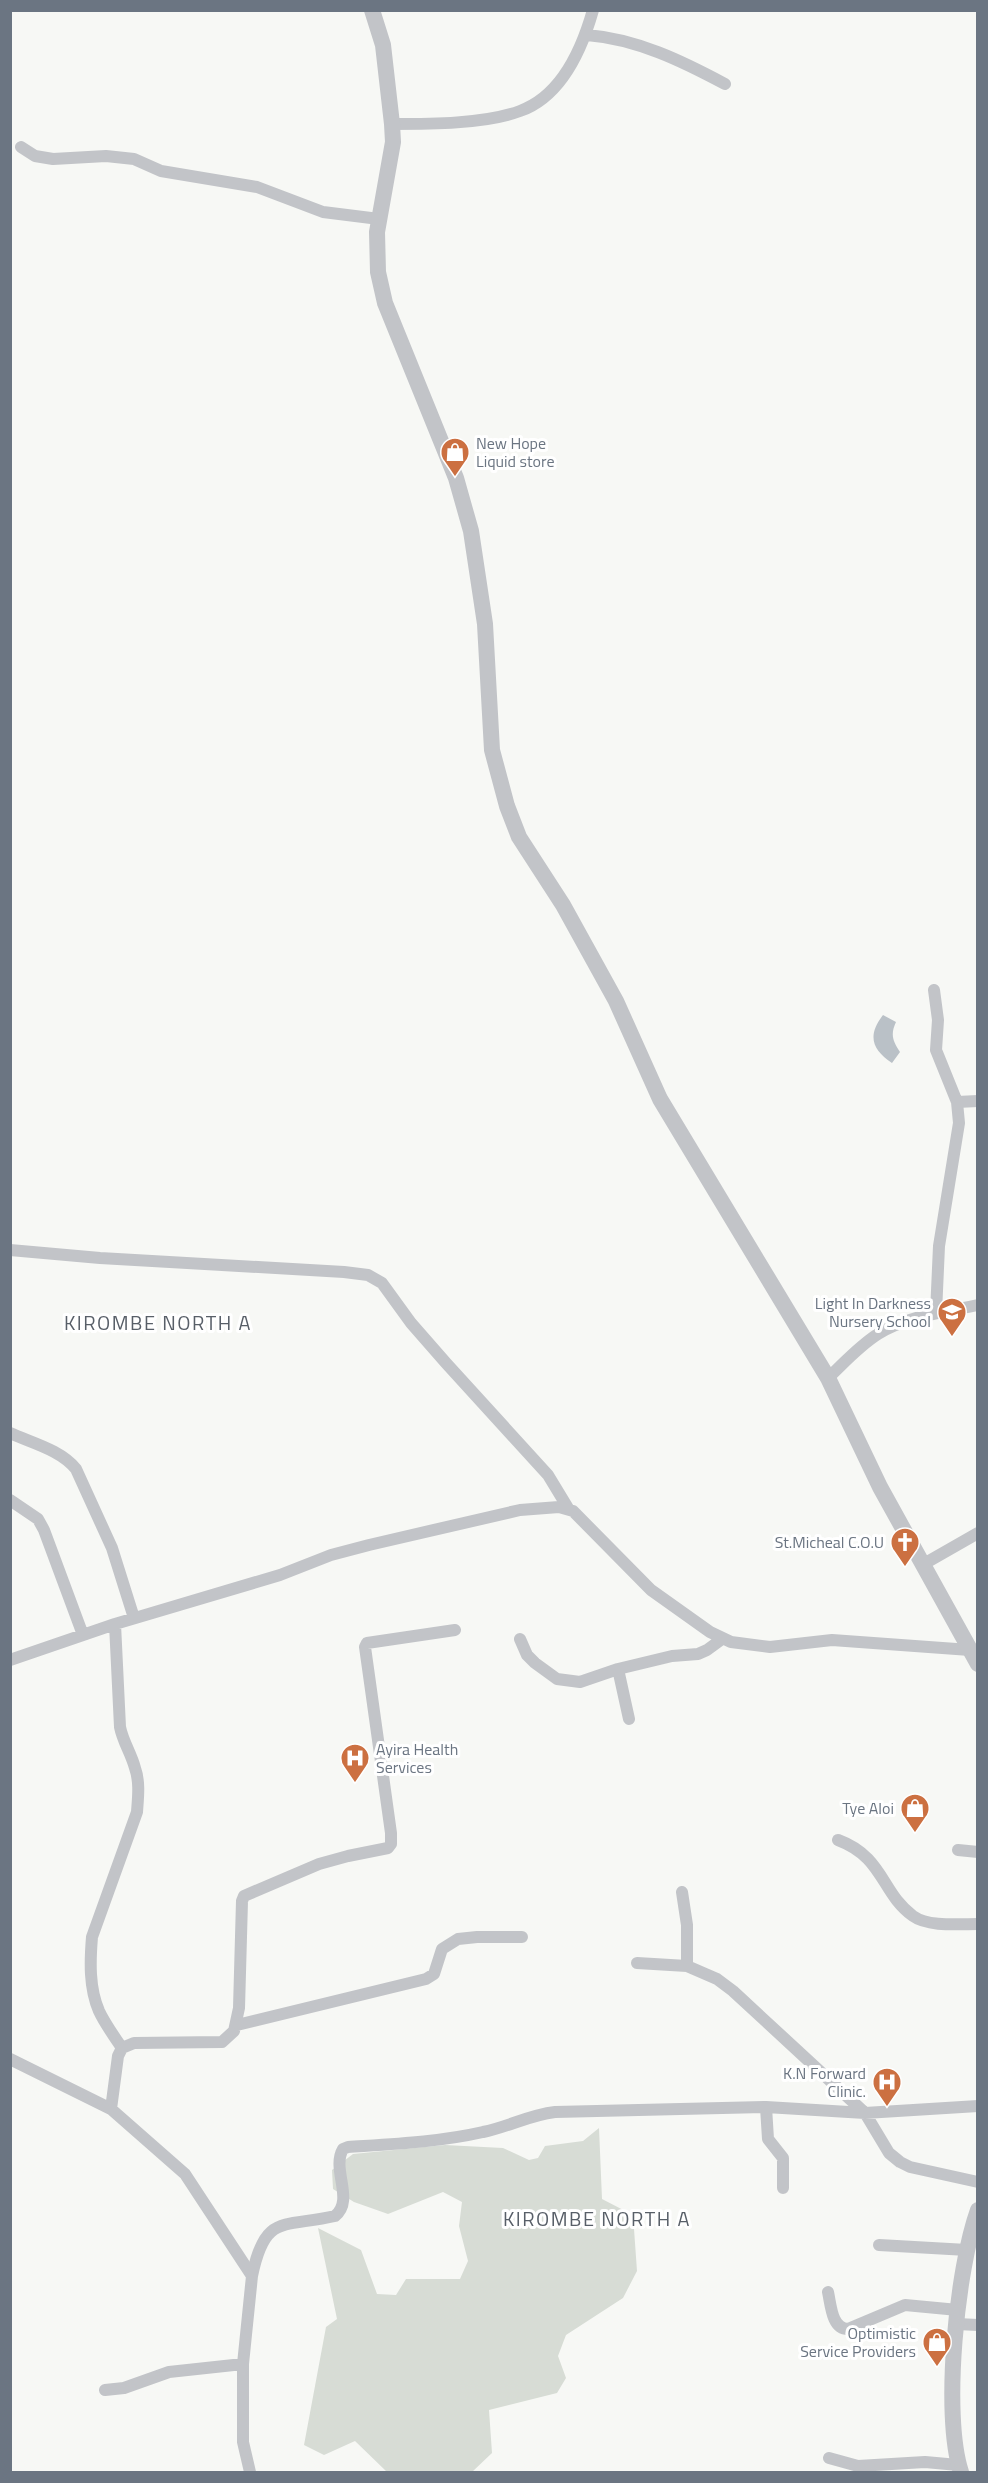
<svg xmlns="http://www.w3.org/2000/svg" width="988" height="2483" font-family="'Titillium Web',sans-serif">
<style>
.green{fill:#d7dcd5}
.water{fill:#bac1c7}
.lines{fill:none;stroke-linecap:round;stroke-linejoin:round}
.minor{stroke:#c2c4c8;stroke-width:12}
.tertiary{stroke:#c2c4c8;stroke-width:16}
.labels{text-anchor:middle;dominant-baseline:central;stroke-width:6;stroke-linejoin:round;paint-order:stroke}
.poi-label{font-size:16px;fill:#6b7582;stroke:#fff;text-anchor:end}
.quarter-label{font-size:20px;letter-spacing:1.5px;fill:#585f68;stroke:#fff}
</style>
<rect width="100%" height="100%" fill="#f7f8f5"/>
<!-- green -->
<path class="green" d="M599,2128l3,71 31,16 4,56 -14,27 -57,37 -8,21 8,22 -9,15 -68,17 3,43 -20,19h-85l-32,-31 -31,14 -20,-10 22,-118 11,-8 -19,-91 43,22 16,44 19,1 10,-16h54l8,-18 -9,-35 3,-24 -19,-10 -55,22 -34,-12 -21,-13 -1,-19 21,-16 92,-9 58,3 26,12 9,-2 7,-12 38,-5z"/>
<!-- water -->
<path class="water" d="M883,1015l13,7c-6,13 -3,19 4,30l-8,11c-20,-14 -25,-27 -9,-48z"/>
<g class="lines">
<!-- minor -->
<path class="minor" d="M587,35c50,4 95,26 138,49
M392,124c38,0 93,0 128,-13 42,-15 62,-62 73,-101
M21,147l14,9 18,3 53,-3 28,3 27,12 96,16 66,25 56,7
M934,990l4,30 -2,30 21,52 2,21 -20,123 -3,67
M957,1102l21,-1
M10,1250l90,8 244,14 24,3 14,8 29,40 35,40 102,112 20,33
M828,1378c16,-15 31,-32 50,-44 29,-18 67,-22 100,-29
M10,1433c22,10 51,17 66,36l36,79 22,70
M10,1500l28,19 6,11 39,105
M922,1565l56,-32
M115,1624l5,103c3,15 11,26 15,41 5,14 3,30 2,44l-45,125c-2,24 -3,51 7,74 6,13 15,25 23,37l-4,8 -7,53 74,65 67,102 -9,88v78l7,30
M520,1639l7,16 8,8 22,16 23,3 38,-13 54,-13 26,-2 9,-4 15,-11
M10,1660l105,-36 165,-49 51,-20 38,-10 151,-35 39,-3 14,4 78,79 59,42 21,10 39,5 62,-7 138,10
M618,1669l11,50
M838,1840c46,17 43,53 75,76 15,11 46,8 65,8
M958,1850l20,2
M682,1892l5,33v41
M637,1963l50,3 30,13 16,12 132,122 24,40 11,9 10,5 68,15
M237,2025l189,-46 8,-5 8,-25 16,-10 19,-2h45
M122,2048l12,-5 88,-1 12,-11 5,-23 3,-107 2,-5 75,-32 29,-8 40,-8 3,-4v-11l-26,-186 2,-4 88,-13
M10,2059l101,50
M766,2107l2,32 15,19v30
M879,2245l88,5
M252,2276c13,-63 31,-48 83,-60 20,-16 -4,-47 8,-67l5,-2c45,-3 91,-5 135,-15 25,-5 46,-17 72,-20l211,-5 99,6 113,-7
M828,2292c3,14 4,37 20,37l57,-24 53,5
M957,2324l21,1
M105,2390l19,-2 45,-16 74,-8
M829,2458l29,8 67,-4 33,3"/>
<!-- tertiary -->
<path class="tertiary" d="M372,10l11,35 9,79 1,18 -16,90 1,40 7,31 71,175 15,53 14,93 7,126 15,56 12,31 44,68 53,96 44,98 168,279 52,109 98,177
M961,2472c-19,-58 -4,-204 17,-262"/>
</g>
<!-- icons -->
<defs>
<g id="shop-pin" transform="scale(1.5)"><path d="M0 17L-7.5 6A9.5 9.5 0 1 1 7.5 6Z" fill="#cc7041" stroke="#fff"/><path d="M-5-2.5h2.3a2.7 3.5 0 0 1 5.4 0H5L5.5 6h-11ZM-1.5-2.5h3a1.5 2.3 0 0 0-3 0Z" fill="#fff"/></g>
<g id="school-pin" transform="scale(1.5)"><path d="M0 17L-7.5 6A9.5 9.5 0 1 1 7.5 6Z" fill="#cc7041" stroke="#fff"/><path d="M0-5L7-2L0 1L-7-2ZM-4 1L0 2.5L4 1V4Q0 6-4 4Z" fill="#fff"/></g>
<g id="church-pin" transform="scale(1.5)"><path d="M0 17L-7.5 6A9.5 9.5 0 1 1 7.5 6Z" fill="#cc7041" stroke="#fff"/><path d="M-1.2-6h2.4v3.5h3.3v2.4h-3.3V6h-2.4V-.1h-3.3v-2.4h3.3Z" fill="#fff"/></g>
<g id="hospital-pin" transform="scale(1.5)"><path d="M0 17L-7.5 6A9.5 9.5 0 1 1 7.5 6Z" fill="#cc7041" stroke="#fff"/><path d="M-5-5h3v3.5h4V-5h3V5h-3V1.5h-4V5h-3Z" fill="#fff"/></g>
</defs>
<g fill-rule="evenodd">
<use href="#shop-pin" x="455" y="452"/>
<use href="#school-pin" x="952" y="1312"/>
<use href="#church-pin" x="905" y="1542"/>
<use href="#hospital-pin" x="355" y="1758"/>
<use href="#shop-pin" x="915" y="1808"/>
<use href="#hospital-pin" x="887" y="2082"/>
<use href="#shop-pin" x="937" y="2342"/>
</g>
<g class="labels">
<!-- poi labels -->
<g class="poi-label">
<text x="476" y="443" text-anchor="start">New Hope<tspan x="476" dy="18">Liquid store</tspan></text>
<text x="931" y="1303">Light In Darkness<tspan x="931" dy="18">Nursery School</tspan></text>
<text x="884" y="1542">St.Micheal C.O.U</text>
<text x="376" y="1749" text-anchor="start">Ayira Health<tspan x="376" dy="18">Services</tspan></text>
<text x="894" y="1808">Tye Aloi</text>
<text x="866" y="2073">K.N Forward<tspan x="866" dy="18">Clinic.</tspan></text>
<text x="916" y="2333">Optimistic<tspan x="916" dy="18">Service Providers</tspan></text>
</g>
<!-- quarter labels -->
<g class="quarter-label">
<text x="158" y="1322">KIROMBE NORTH A</text>
<text x="597" y="2218">KIROMBE NORTH A</text>
</g>
</g>
<!-- border -->
<rect width="988" height="2483" fill="none" stroke="#6b7582" stroke-width="24"/>
</svg>
